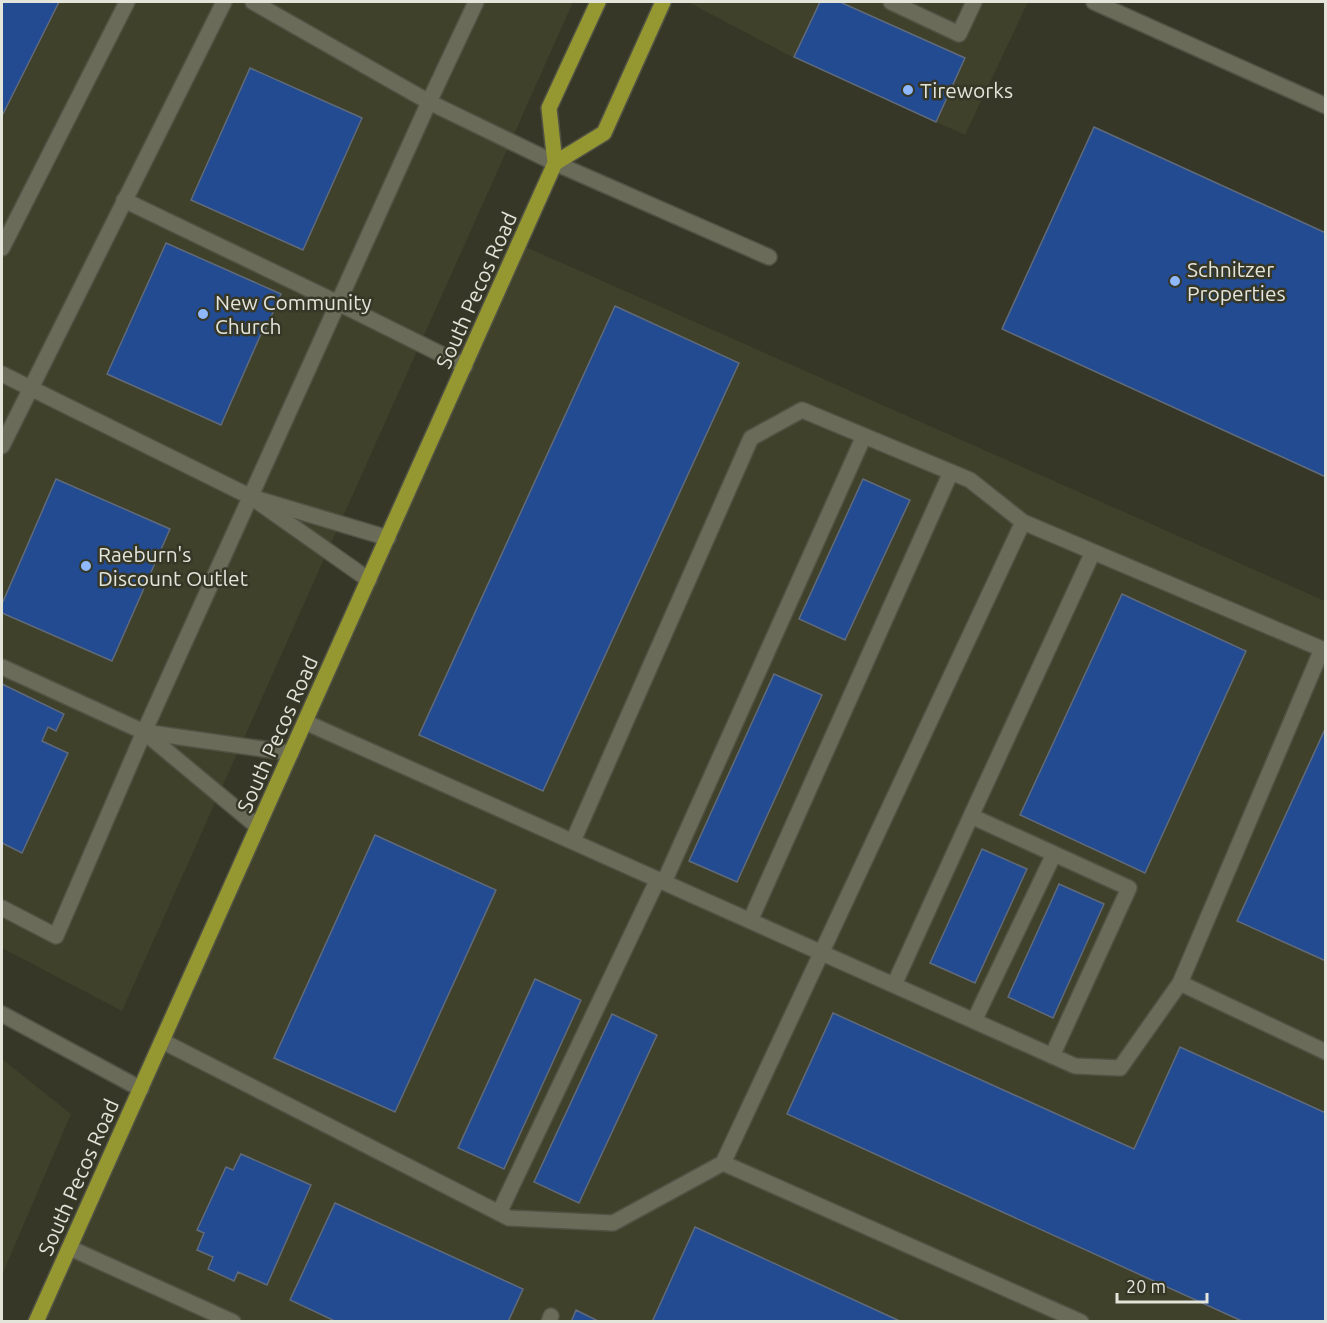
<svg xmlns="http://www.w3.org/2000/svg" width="1327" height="1323" font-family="Ubuntu,sans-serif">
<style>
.built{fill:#3f412a}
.building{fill:#224b92;stroke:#606a79;stroke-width:1.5}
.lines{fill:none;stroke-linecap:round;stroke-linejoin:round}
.service-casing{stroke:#515244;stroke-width:18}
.tertiary-casing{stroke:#515244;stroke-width:18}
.primary-casing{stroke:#515244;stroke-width:18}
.service{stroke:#6a6b59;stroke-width:15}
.tertiary{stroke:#6a6b59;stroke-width:15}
.primary{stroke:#959731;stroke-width:15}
.poi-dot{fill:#8fb8fd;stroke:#363727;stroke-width:2}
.labels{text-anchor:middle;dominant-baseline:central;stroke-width:5;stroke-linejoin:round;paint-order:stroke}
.poi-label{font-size:21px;fill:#e3e4da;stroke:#363727;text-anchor:start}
.street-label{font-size:21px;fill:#e3e4da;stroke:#363727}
</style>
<rect width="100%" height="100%" fill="#363727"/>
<!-- built -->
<path class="built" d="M2,2h571l-451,1009 -120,-63z
M688,2h340l-63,133 -171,-77z
M519,244l806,357v720l-1288,1z
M2,1059l69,55 -69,161z"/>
<!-- building -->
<path class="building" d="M2,2h57l-57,114z
M820,2h20l125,56 -29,64 -142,-65z
M250,68l112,50 -59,132 -112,-50z
M1094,127l232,106v244l-324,-148z
M166,243l115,51 -18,41 -2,-1 -40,91 -114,-51z
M615,306l124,57 -196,428 -124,-56z
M56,479l114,50 -58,132 -110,-48v-9z
M863,479l47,21 -65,140 -46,-21z
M1122,594l124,57 -101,222 -125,-58z
M774,674l48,21 -85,187 -48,-21z
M2,684l62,30 -8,17 -8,-4 -6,14 26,12 -46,100 -20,-10z
M1326,727v234l-89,-40z
M375,835l121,55 -101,222 -121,-54z
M982,849l45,20 -52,114 -45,-20z
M1059,884l45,20 -51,114 -45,-21z
M535,979l46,21 -77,169 -46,-21z
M833,1013l301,136 46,-102 146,66v209h-82l-457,-208z
M612,1014l45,21 -78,168 -45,-21z
M241,1154l70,31 -44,100 -29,-13 -4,9 -26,-12 5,-12 -16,-7 7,-17 -7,-3 29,-63 7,3z
M335,1203l188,86 -15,33h-171l-47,-22z
M695,1227l207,95h-250z
M576,1310l24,12h-29z"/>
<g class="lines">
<!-- service casing -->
<g class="service-casing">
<path id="service" d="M476,2l-47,100 126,61 214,94
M891,2l68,32 15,-32
M1094,2l232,104
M124,200l214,103 127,63
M2,248l125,-246
M2,374l249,123
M2,446l222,-444
M369,580l-118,-83 137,41
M2,667l142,65
M305,722l770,344 45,2 60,-85 142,-334 -299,-127 -300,641
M971,816l122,-264
M258,827l-114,-95 147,21
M573,841l178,-403 51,-28 168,70 53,42
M664,882l200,-446
M2,908l54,28 88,-204 285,-630 -176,-100
M750,921l201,-449
M1180,983l146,69
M894,985l77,-169 158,72 -77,168
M974,1021l80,-167
M162,1041l347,177 104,5 110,-60 358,159
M499,1213l159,-334
M70,1248l163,74
M549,1322l2,-6"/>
</g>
<!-- tertiary casing -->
<g class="tertiary-casing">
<path id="tertiary" d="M2,1014l139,75"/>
</g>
<!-- primary casing -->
<g class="primary-casing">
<path id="primary" d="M555,163l49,-30 59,-131
M36,1322l519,-1159 -6,-55 49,-106"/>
</g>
<!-- service -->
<use href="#service" class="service"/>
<!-- tertiary -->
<use href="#tertiary" class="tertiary"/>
<!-- primary -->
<use href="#primary" class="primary"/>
</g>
<!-- markers -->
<g class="poi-dot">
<circle cx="908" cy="90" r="6"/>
<circle cx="1175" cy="281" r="6"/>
<circle cx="203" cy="314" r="6"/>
<circle cx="86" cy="566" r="6"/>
</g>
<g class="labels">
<!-- poi labels -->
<g class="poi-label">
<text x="920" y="90">Tireworks</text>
<text x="1187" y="269">Schnitzer<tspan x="1187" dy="24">Properties</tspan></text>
<text x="215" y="302">New Community<tspan x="215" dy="24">Church</tspan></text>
<text x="98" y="554">Raeburn's<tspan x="98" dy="24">Discount Outlet</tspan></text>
</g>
<!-- street labels -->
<g class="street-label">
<text transform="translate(476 290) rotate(-66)">South Pecos Road</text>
<text transform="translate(277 734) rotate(-66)">South Pecos Road</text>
<text transform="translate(78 1177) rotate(-66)">South Pecos Road</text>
</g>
</g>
<!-- border -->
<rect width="1327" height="1323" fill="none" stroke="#e3e4da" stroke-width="6"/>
<!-- scale -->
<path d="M1117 1293v9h90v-9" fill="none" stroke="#e3e4da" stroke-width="3"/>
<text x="1126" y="1293" font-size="18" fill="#e3e4da" stroke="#363727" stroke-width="4.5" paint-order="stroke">20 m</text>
</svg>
